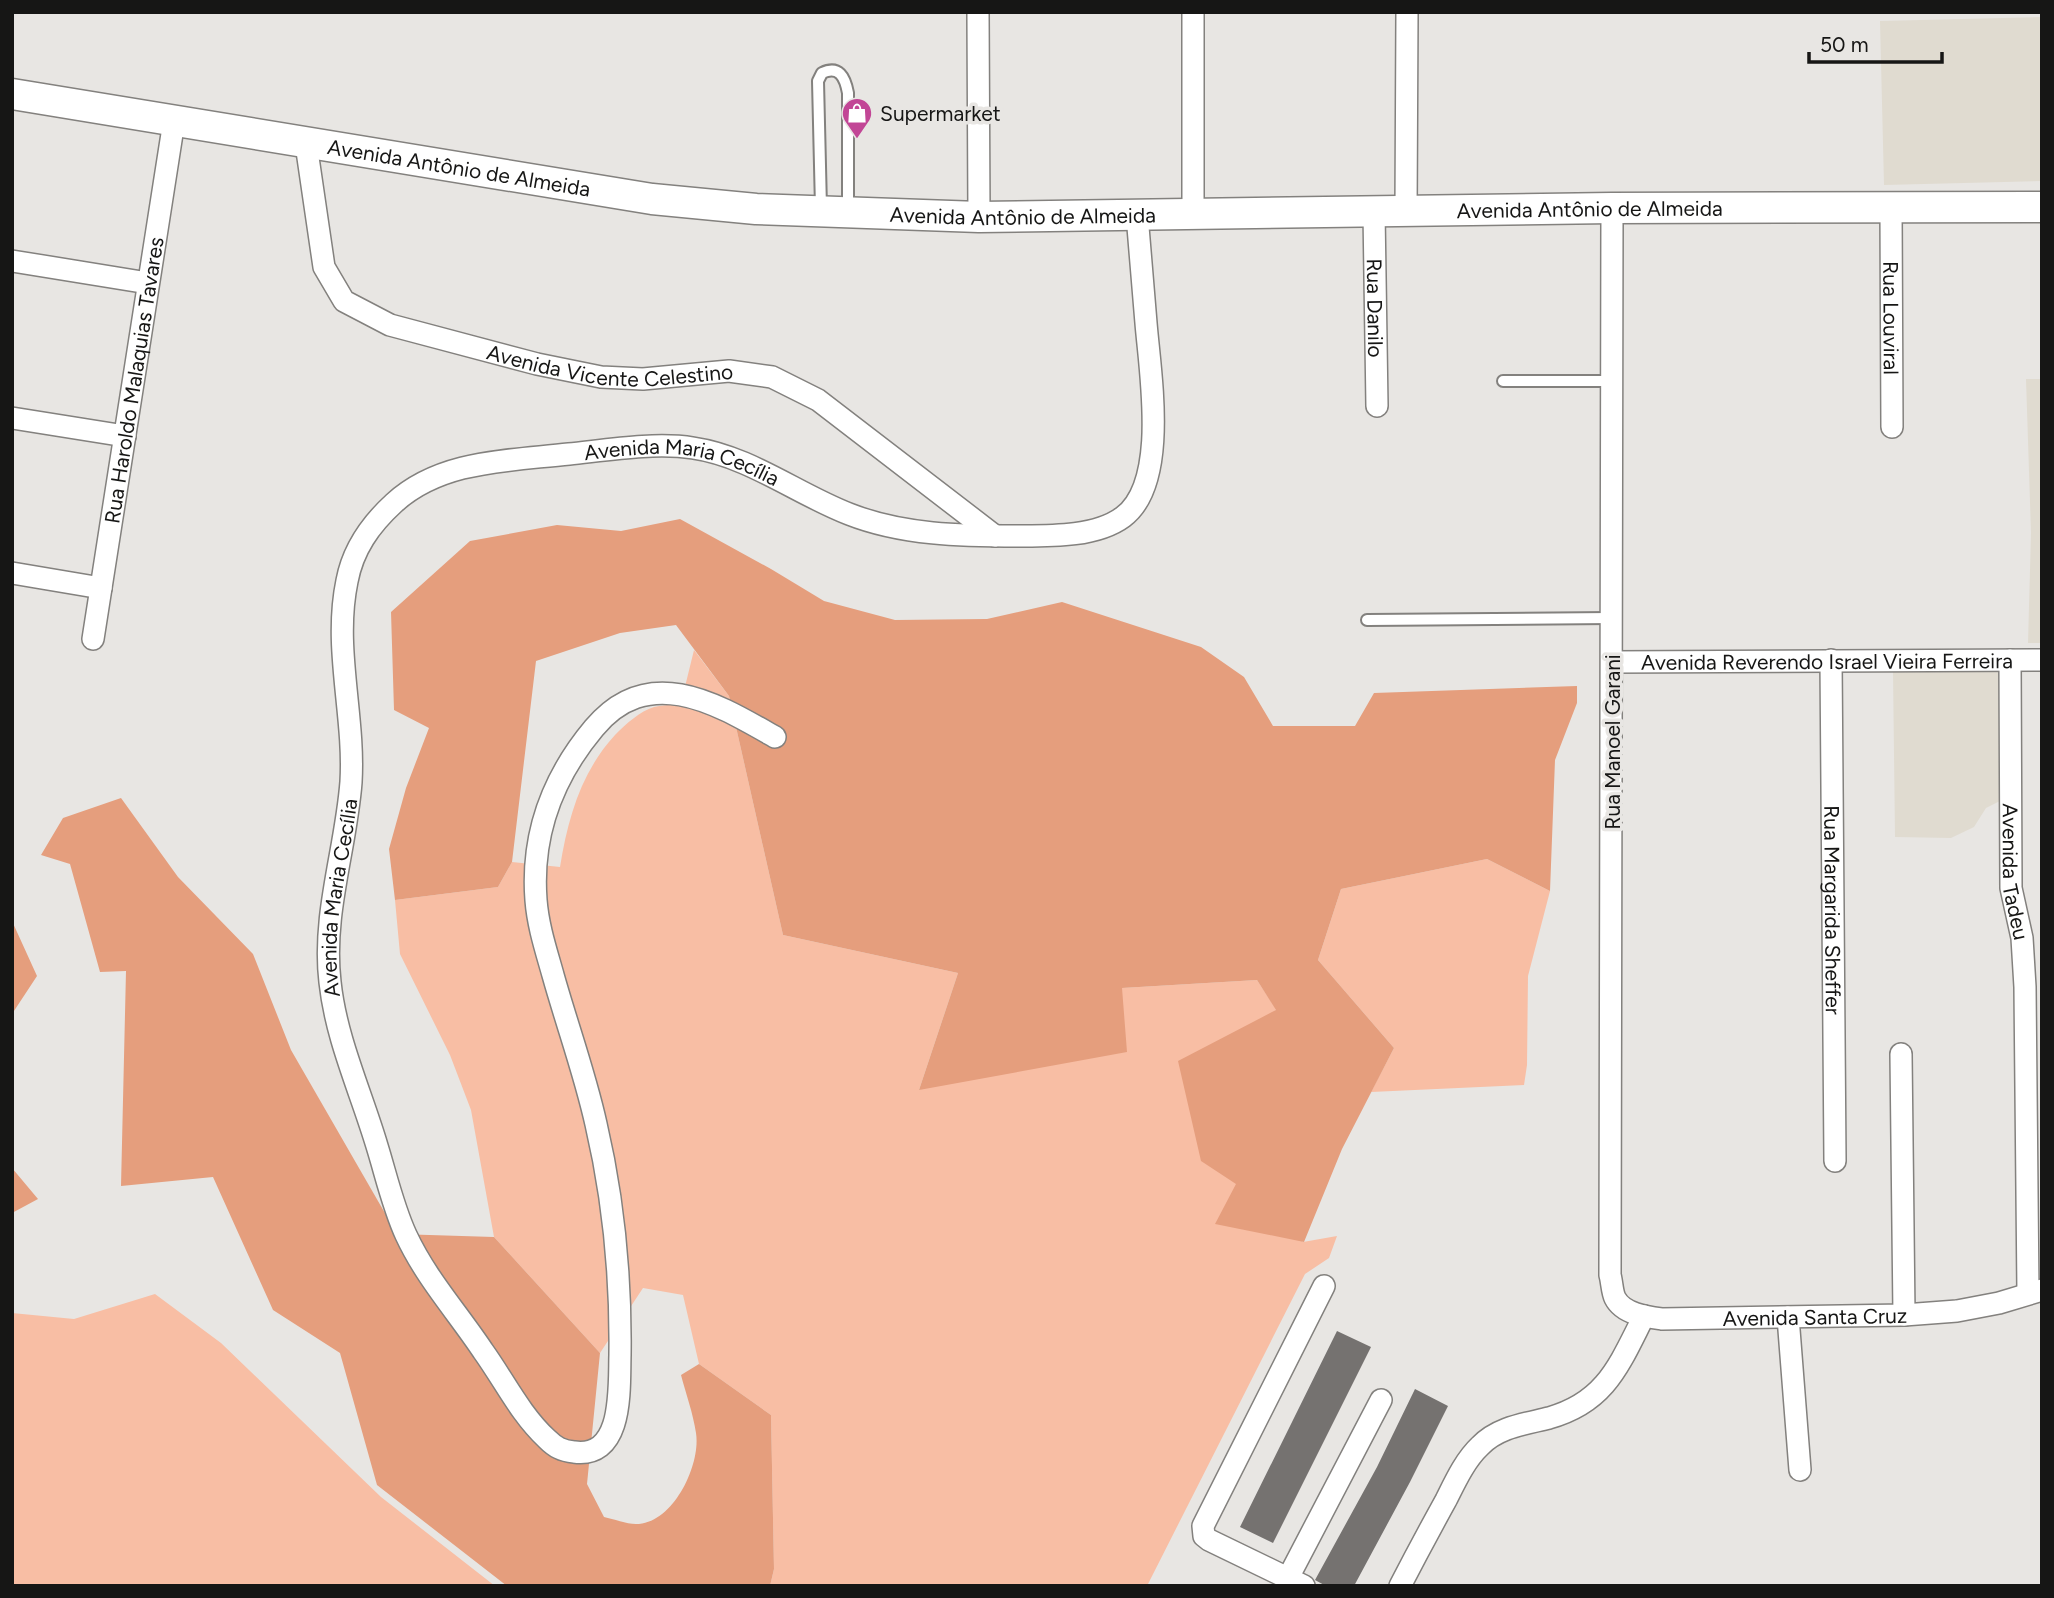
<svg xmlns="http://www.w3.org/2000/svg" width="2054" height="1598" font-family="Figtree,sans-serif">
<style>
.built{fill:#e0dbd0}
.green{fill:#f8bea4}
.forest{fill:#e59e7d}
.building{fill:#757270}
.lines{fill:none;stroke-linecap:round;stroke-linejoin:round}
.lane-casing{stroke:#83817e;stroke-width:14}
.street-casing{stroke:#83817e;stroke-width:24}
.secondary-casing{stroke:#83817e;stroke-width:33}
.lane{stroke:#fff;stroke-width:10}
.street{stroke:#fff;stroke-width:21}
.secondary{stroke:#fff;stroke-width:30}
.labels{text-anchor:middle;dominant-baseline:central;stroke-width:7;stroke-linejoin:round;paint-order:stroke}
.poi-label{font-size:21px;fill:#161615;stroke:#e8e6e3;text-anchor:start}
.street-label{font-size:21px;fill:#161615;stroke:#e8e6e3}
</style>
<rect width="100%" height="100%" fill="#e8e6e3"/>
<!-- built -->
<path class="built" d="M2042,17v164l-158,4 -4,-164z
M2026,379h16v264h-14l3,-110z
M2004,668l-2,132 -16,8 -12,19 -23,11 -56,-1 -2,-166z"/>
<!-- green -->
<path class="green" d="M694,650l35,46 54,239 175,38 -39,117 203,-102 135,-8 19,29 -39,175 66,58 34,-6 -8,22 -24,16 -158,312h-377l4,-17 -3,-154 -72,-51 -16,-69 -40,-7 -43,65 -106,-116 -23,-127 -21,-55 -50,-101 -5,-54 103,-13 14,-25 48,5c8,-49 21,-95 55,-132 11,-11 25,-24 39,-28 9,-2 18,-2 27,-4z
M1487,859l63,32 -22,85 -1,89 -3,20 -153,7 23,-44 -76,-88 23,-71z
M155,1294l66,49 160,154 114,89h-483v-273l62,6z"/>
<!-- forest -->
<path class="forest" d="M680,519l91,50 53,32 71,19 92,-1 75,-17 139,45 43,30 29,49h82l19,-33 203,-7v17l-22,57 -5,131 -63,-32 -146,30 -23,71 76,88 -52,101 -38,93 -89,-18 21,-40 -35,-23 -23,-100 98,-51 -19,-30 -135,8 5,64 -208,38 39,-117 -175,-38 -54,-239 -53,-71 -56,8 -84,28 -24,201 -14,25 -103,13 -6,-51 17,-61 23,-60 -35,-18 -3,-98 79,-71 87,-16 64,6z
M121,798l57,79 75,77 38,96 106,184 97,3 106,116 -13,131 17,33c10,2 22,7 32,7 37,0 65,-59 60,-91 -3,-20 -10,-39 -15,-58l18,-11 72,51 3,154 -4,17h-263l-130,-101 -37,-132 -67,-43 -60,-133 -92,9 5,-215 -26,1 -30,-108 -29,-9 22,-37z
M12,921l25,55 -25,38z
M12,1168l26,31 -26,14z"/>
<!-- building -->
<path class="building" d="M1337,1331l34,16 -98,196 -33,-16z
M1415,1389l33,17 -38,76 -56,104h-28l-11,-6 62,-113z"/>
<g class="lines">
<!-- lane casing -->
<g class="lane-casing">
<path id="lane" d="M821,208l-3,-127 4,-8c17,-8 23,4 26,20v117
M1503,381h107
M1367,620l245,-2"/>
</g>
<!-- street casing -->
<g class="street-casing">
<g id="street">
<path d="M978,12l1,205"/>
<path id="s1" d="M306,144l18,123 20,34 46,24 147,39 64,13 42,2 86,-8 43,6 46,23 177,136"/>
<path id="s2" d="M1612,208l-2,1067c2,7 2,17 5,23 8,16 32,19 47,21l242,-4 53,-4 42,-8 43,-13"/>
<path id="s3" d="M1891,208l1,219"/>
<path id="s4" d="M1374,212l3,194"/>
<path d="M1406,212l1,-200"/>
<path d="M1193,214v-202"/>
<path d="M12,261l136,22"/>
<path d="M12,418l113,18"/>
<path d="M12,573l89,15"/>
<path id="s5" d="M93,639l81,-518"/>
<path id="s6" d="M1831,660l4,501"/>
<path id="s7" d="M2010,660l1,228 11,50 3,49 3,306"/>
<path id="s8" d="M1612,662l430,-2"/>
<path id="s9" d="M775,737c-58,-33 -126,-75 -181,-9 -41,49 -63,106 -58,172 2,26 10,50 17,75 14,50 32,99 43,149 18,77 25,153 24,231 -1,33 4,104 -46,97 -12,-1 -19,-5 -27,-13 -27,-25 -43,-59 -64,-88 -26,-39 -57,-73 -77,-116 -13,-28 -20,-60 -29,-89 -16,-54 -41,-107 -47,-164 -8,-68 16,-133 21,-200 4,-67 -18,-134 -4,-201 6,-32 23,-56 47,-78 47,-43 114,-42 175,-49 38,-4 86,-12 124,-6 56,8 104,46 156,66 53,21 113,22 169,22 32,0 78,1 105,-19 46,-34 27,-144 23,-194 -3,-36 -6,-72 -9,-108"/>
<path d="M1901,1054l3,261"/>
<path d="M1788,1317l12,153"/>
<path d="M1288,1578l93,-178"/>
<path d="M1304,1586l-95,-46 -5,-4 -1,-10 121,-240"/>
<path d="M1400,1586c15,-29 30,-57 46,-86 9,-18 19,-40 34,-54 18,-19 45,-22 69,-28 57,-16 70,-53 95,-102"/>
</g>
</g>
<!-- secondary casing -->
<g class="secondary-casing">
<g id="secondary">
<path id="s10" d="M12,94l640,105 104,10 223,8 633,-9 430,-1"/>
</g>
</g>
<!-- lane -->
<use href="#lane" class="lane"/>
<!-- street -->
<use href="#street" class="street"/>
<!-- secondary -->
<use href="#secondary" class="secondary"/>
</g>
<!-- icons -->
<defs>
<g id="shop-pin" transform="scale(1.575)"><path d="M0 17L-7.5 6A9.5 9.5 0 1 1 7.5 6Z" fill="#c24696" stroke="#e8e6e3"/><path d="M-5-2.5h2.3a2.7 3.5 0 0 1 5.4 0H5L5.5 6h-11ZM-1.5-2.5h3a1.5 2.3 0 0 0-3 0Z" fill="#fff"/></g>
</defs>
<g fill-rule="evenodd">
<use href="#shop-pin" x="857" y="113"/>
</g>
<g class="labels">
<!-- poi labels -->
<g class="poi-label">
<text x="880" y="113">Supermarket</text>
</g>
<!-- street labels -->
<g class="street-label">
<text stroke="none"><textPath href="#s10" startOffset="453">Avenida Antônio de Almeida</textPath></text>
<text stroke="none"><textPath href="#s10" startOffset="1587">Avenida Antônio de Almeida</textPath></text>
<text stroke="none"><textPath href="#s10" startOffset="1020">Avenida Antônio de Almeida</textPath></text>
<text stroke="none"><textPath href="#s4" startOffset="96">Rua Danilo</textPath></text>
<text stroke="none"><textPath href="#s3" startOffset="110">Rua Louviral</textPath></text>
<text stroke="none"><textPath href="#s1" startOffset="441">Avenida Vicente Celestino</textPath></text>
<text stroke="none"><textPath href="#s5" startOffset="262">Rua Haroldo Malaquias Tavares</textPath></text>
<text stroke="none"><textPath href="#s9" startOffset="2317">Avenida Maria Cecília</textPath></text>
<text stroke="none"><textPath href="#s8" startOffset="215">Avenida Reverendo Israel Vieira Ferreira</textPath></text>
<text transform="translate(1612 742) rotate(-90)">Rua Manoel Garani</text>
<text stroke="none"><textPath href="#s7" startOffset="212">Avenida Tadeu</textPath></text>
<text stroke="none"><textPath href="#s9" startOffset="1605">Avenida Maria Cecília</textPath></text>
<text stroke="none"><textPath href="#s6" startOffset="250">Rua Margarida Sheffer</textPath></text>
<text stroke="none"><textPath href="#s2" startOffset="1297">Avenida Santa Cruz</textPath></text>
</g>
</g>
<!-- border -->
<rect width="2054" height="1598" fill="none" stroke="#161615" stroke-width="28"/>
<!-- scale -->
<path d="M1809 52v10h133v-10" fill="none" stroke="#161615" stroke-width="3.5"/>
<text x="1820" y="52" font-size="21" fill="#161615" stroke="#e8e6e3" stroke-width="5" paint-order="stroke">50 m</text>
</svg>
